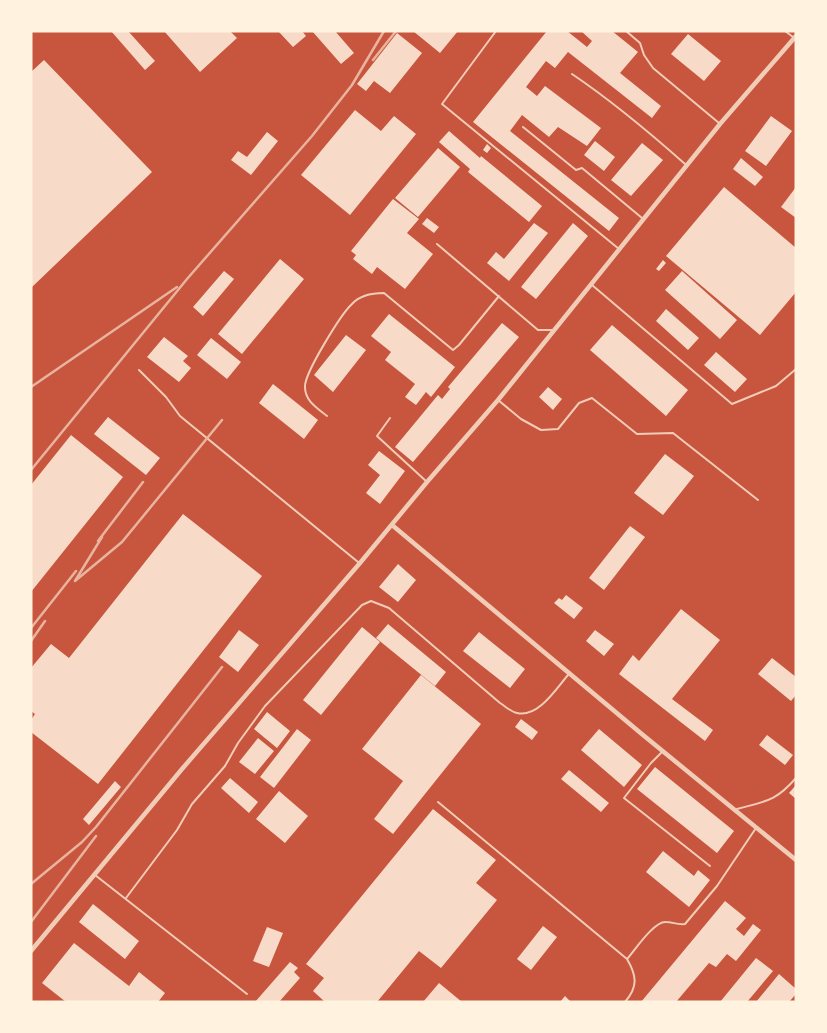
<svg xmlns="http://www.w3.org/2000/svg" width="827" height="1033" font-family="Roboto,sans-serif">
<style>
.building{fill:#f7dbc8}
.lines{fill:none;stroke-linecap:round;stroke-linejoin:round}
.service{stroke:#f1ccb7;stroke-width:2}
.minor{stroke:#f1ccb7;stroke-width:4.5}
.rail{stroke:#e9b49f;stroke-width:2.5}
</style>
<rect width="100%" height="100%" fill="#c8553d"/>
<!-- building -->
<path class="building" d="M111,31h17l27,30 -10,9z
M164,31h66l7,7 -37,34z
M278,31h24l4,5 -13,11z
M312,31h23l19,22 -13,11z
M413,31h45l-18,22z
M547,31h20l20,16 5,-6 -11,-10h31l26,21 -18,21 41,33 -9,12 -84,-66 -13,16 -9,-7 -20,26 11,9 8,-10 56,42 -14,18 -29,-19 -9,10 -27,-22 -12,16 109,87 -10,13 -136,-109z
M397,33l25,20 -32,40 -16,-12 -8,10 -9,-7z
M688,34l33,27 -17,20 -33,-27z
M44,60l108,112 -121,116v-216z
M355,110l26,21 13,-15 22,18 -66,81 -49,-40z
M771,116l21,15 -26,35 -21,-15z
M449,131l31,27 1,-2 61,50 -13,16 -61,-50 2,-3 -31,-27z
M267,132l11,9 -27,34 -20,-15 7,-9 9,6z
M595,141l20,16 -11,14 -20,-16z
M642,143l21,17 -32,36 -20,-16z
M487,144l4,4 -4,5 -4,-3z
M438,148l22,19 -42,50 -23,-19z
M741,158l22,19 -8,9 -22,-17z
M724,187l72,61v44l-36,43 -94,-79z
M796,187v31l-15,-11z
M393,199l26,20 -12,14 26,21 -28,35 -28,-22 -5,7 -19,-15 3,-4 -5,-4z
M427,218l12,9 -5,6 -12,-9z
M534,223l14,10 -39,48 -22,-18 9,-11 8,7z
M573,223l15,13 -52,63 -15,-12z
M280,259l24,20 -62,75 -24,-20z
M663,260l3,3 -7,8 -3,-2z
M224,271l10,8 -31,37 -10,-9z
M682,271l55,49 -17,19 -55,-49z
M666,309l33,29 -11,12 -32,-29z
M389,314l66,53 -24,30 -5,-5 -10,13 -11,-8 10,-13 -30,-24 6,-8 -20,-16z
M502,323l17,14 -106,125 -18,-15 43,-52 4,4 8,-10 -2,-2z
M612,325l76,65 -22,26 -76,-66z
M346,335l20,15 -33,42 -19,-17z
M164,337l24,19 -5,5 8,7 -12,14 -32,-25z
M211,338l30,24 -14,17 -30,-24z
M716,352l31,27 -12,13 -31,-27z
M273,384l45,36 -14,19 -45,-36z
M548,387l14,12 -9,11 -14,-13z
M108,417l52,41 -14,17 -52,-41z
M71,435l52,42 -92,115v-107z
M379,451l26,20 -25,33 -14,-11 14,-18 -12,-10z
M665,454l29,22 -31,39 -29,-22z
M183,514l79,62 -164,208 -67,-52v-12l4,-6 -4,-3v-43l20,-24 18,14z
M630,526l15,11 -41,53 -15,-12z
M398,564l18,16 -18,22 -19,-15z
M566,595l17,13 -9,11 -20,-16 5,-5 3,2z
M681,609l39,31 -48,59 41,31 -8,11 -86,-67 14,-19 6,6z
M388,624l58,48 -11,14 -59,-48z
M362,627l18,15 -59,73 -18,-15z
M239,630l20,15 -21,27 -19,-15z
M595,630l19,14 -10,12 -18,-15z
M479,632l46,37 -15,19 -47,-37z
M772,658l24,19v18l-5,6 -33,-27z
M421,675l60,49 -88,110 -19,-15 29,-38 -41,-32z
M267,712l23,19 -13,17 -23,-19z
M521,719l17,13 -6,8 -17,-13z
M297,729l14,11 -37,48 -14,-11z
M599,729l43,36 -18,22 -43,-37z
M767,735l26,20 -8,10 -26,-20z
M258,738l16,13 -19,23 -16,-12z
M655,767l79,64 -17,22 -80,-64z
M569,770l40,33 -8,9 -40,-33z
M230,778l28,24 -9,11 -28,-25z
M115,781l6,6 -32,38 -6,-6z
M796,785v14l-7,-6z
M279,791l29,25 -23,27 -29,-24z
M433,809l63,51 -20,23 21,17 -56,68 -22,-17 -42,51h-52l-12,-11 11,-13 -18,-14z
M663,851l31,25 4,-6 12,10 -21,27 -43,-35z
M725,901l21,17 -10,11 8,7 9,-12 8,6 -25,31 -9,-7 -11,13 -7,-4 -33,39h-35z
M93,904l46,37 -14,18 -46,-37z
M543,926l14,11 -26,33 -14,-11z
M267,927l16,6 -14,34 -16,-6z
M74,943l55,43 10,-14 26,21 -7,9h-92l-24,-19z
M756,958l17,13 -26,31h-27z
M290,962l8,6 -4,4 6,6 -21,24h-24z
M779,974l17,15v5l-7,8h-33z
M439,983l23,19h-39z
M565,996l6,6h-11z"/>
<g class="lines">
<!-- service -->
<path class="service" d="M496,31l-54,73 177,145
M626,31l14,12 4,12 9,13 66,55
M785,31l8,6
M572,74c40,27 77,58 113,90
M523,127l53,43 6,-2 60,50
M437,244l101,86h14
M592,285l140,119 44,-18 20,-17
M139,370l27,27 14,19 178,146
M498,400l23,19 20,11 17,-1 21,-26 13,-5 45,36 36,-1 85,67
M327,416c-10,-8 -22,-15 -22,-29 -1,-13 36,-73 47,-83 8,-9 20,-11 32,-11l69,57 6,-5 40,-49
M390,418l-13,18 50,46
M663,751l-12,12 -27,35 86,68
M438,802l189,157c10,17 11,28 -2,43
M737,809c29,-8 38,-7 59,-31
M95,875l152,119
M126,898l51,-68 15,-26 33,-38 13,-23 27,-37 97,-101 9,-4 18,7 111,95c5,3 11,9 17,10 21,5 39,-24 51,-38
M627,959c8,-9 27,-38 39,-37 7,0 11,3 19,2l32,-38 39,-58"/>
<!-- minor -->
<path class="minor" d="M392,525l251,210 153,125
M31,951l151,-182 178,-206 67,-81 71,-82 222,-276 76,-88"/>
<!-- rail -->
<path class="rail" d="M373,60l23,-29
M31,387l146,-100
M31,470l156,-191 125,-143 40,-51 32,-54
M102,537l-27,44 47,-39 100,-122
M98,541l45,-59
M31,628l45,-57
M31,641l14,-20
M31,884l51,-42 14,-15 126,-160
M31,922l65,-86"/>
</g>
<!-- border -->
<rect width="827" height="1033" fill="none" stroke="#fff3e0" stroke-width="65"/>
</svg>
